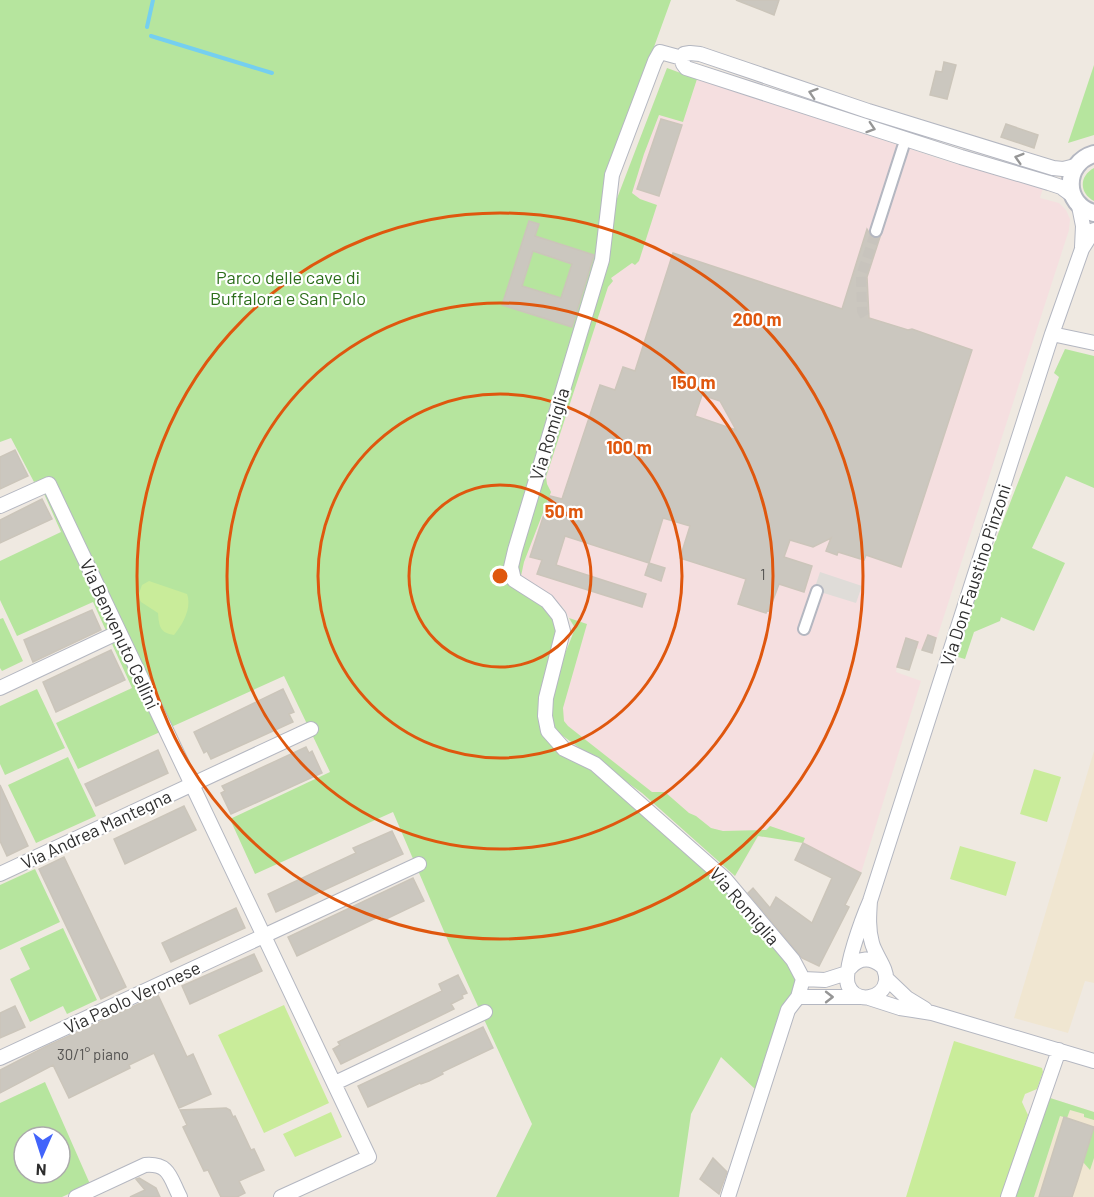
<svg xmlns="http://www.w3.org/2000/svg" width="1094" height="1197" font-family="Barlow,sans-serif">
<style>
.education{fill:#f0e6d1}
.medical{fill:#f5dfe0}
.green{fill:#b6e59e;fill-rule:evenodd}
.pitch{fill:#c9ec9a}
.plaza{fill:#dfdcd8}
.lines{fill:none;stroke-linecap:round;stroke-linejoin:round}
.stream{stroke:#75cff0;stroke-width:4}
.building{fill:#cbc7bf;stroke:#cbc5ba;stroke-width:1.5;fill-rule:evenodd}
.pedestrian-tunnel{stroke:#c8c4bd;stroke-width:10;stroke-dasharray:10 5;stroke-linecap:butt}
.pedestrian-casing{stroke:#b4b7c1;stroke-width:14}
.minor-casing{stroke:#b4b7c1;stroke-width:16}
.tertiary-casing{stroke:#b4b7c1;stroke-width:20}
.pedestrian{stroke:#fff;stroke-width:10}
.minor{stroke:#fff;stroke-width:14}
.tertiary{stroke:#fff;stroke-width:16}
.oneway{stroke:#969696}
.ring{fill:none;stroke:#df570e;stroke-width:3}
.labels{text-anchor:middle;dominant-baseline:central;stroke-width:4.5;stroke-linejoin:round;paint-order:stroke}
.number-label{font-size:15px;fill:#555452}
.park-label{font-size:18px;fill:#2c6e1b;stroke:#fff}
.street-label{font-size:18px;fill:#2e2e2e;stroke:#fff}
.centre{fill:#df570e;stroke:#fff;stroke-width:3}
.ring-label{font-size:18px;text-anchor:middle;font-weight:bold;fill:#df570e;stroke:#fff;stroke-width:4.5;stroke-linejoin:round;paint-order:stroke}
</style>
<rect width="100%" height="100%" fill="#efe9e1"/>
<!-- education -->
<path class="education" d="M1094,751v232l-9,-2 -17,52 -54,-15z
M1047,1097l47,15v85h-81z"/>
<!-- medical -->
<path class="medical" d="M667,68l276,92 100,28 -3,10 19,5 7,7 4,9 -1,11 -137,423 -16,-5 -7,22 -12,-3 -1,5 25,9 -60,192 -58,-30 -44,-7 -24,40 -93,-83 -86,-62 -4,-34 23,-69 -12,-21 -45,-34 80,-280 14,-62 4,-30z"/>
<!-- green -->
<path class="green" d="M0,0h671l-63,174 -8,84 -94,311 5,17c19,13 40,20 45,44l-17,85 54,55 129,111 65,83 9,16 -3,15 -14,19 -23,76 -35,-33 -30,57 -12,83h-183l36,-73 -83,-181 -56,-131 -138,62 -25,-55 100,-47 -46,-96 -206,93 -22,-46 76,-35 -39,-86 -76,34 -17,-36v-39l61,-29 -20,-45 -4,-6 -3,1 -23,-44 -11,4z
M1094,65v70l-26,8z
M667,68l30,11 -14,43 -24,-7 -15,39 -12,39 8,6 17,6 -18,56 -4,4 -3,-2 -21,15 2,3 -5,6 -62,190 1,7 4,8 -27,70 -3,14 -3,-3v-5l20,-79 60,-196 14,-62 4,-30z
M1094,168v33c-15,-8 -15,-25 0,-33z
M1065,349l29,7v132l-28,-12 -34,72 33,15 -31,68 -33,-14 -1,4 -26,11 -9,27 -14,-4 108,-278 -5,-4z
M3,618l20,43 -21,10 -2,-3v-49z
M569,618l18,6 -24,84 1,13 4,5 84,66h13l24,21 7,3 15,12 12,3 43,-1 4,-4 35,12 -2,5 -45,-7 -23,40 -93,-83 -86,-62c-14,-33 8,-72 19,-103z
M37,689l28,59 -60,27 -5,-11v-58z
M68,757l28,59 -60,27 -28,-58z
M35,869l25,53 -60,28v-65z
M63,928l34,72 -30,14 -4,-8 -33,16 -20,-43 20,-10 -10,-21z
M45,1082l45,102 -28,13h-62v-94zM24,1137h36v36h-36z
M1047,1097l47,15v8l-10,-3v-3l-14,-4 -3,8 -7,-2 -26,81h-21z
M1094,1127v31l-4,12 -7,-8z"/>
<!-- pitch -->
<path class="pitch" d="M149,581l38,13c5,14 -4,30 -13,41 -14,-2 -15,-9 -16,-22l-17,-11 -3,-6 4,-11z
M1034,769l27,8 -14,45 -27,-8z
M960,846l56,16 -10,34 -56,-17z
M284,1005l45,98 -65,30 -46,-98z
M954,1041l88,27 1,4 -6,17 -12,5 -3,8 6,13 -26,82h-96z
M331,1112l11,25 -47,20 -12,-23z"/>
<!-- plaza -->
<path class="plaza" d="M820,572l42,14 -6,17 -42,-13z"/>
<g class="lines">
<!-- stream -->
<path class="stream" d="M147,27l6,-27
M151,36l121,37"/>
</g>
<!-- building -->
<path class="building" d="M736,0h43l-5,15z
M944,62l12,3 -9,34 -17,-4 6,-24 6,1z
M661,119l21,6 -23,71 -22,-7z
M1006,124l32,11 -4,13 -33,-11z
M529,221l10,3 -4,12 59,19 -22,72 -70,-22zM533,251l39,13 -11,34 -39,-12z
M867,229l4,7 3,2 6,-1 -13,40 2,41 39,12 4,-1 60,21 -71,217 -35,-12 -2,5 -26,-8 -1,3 -11,-4 5,-13 -18,9 -23,-7 -6,17 28,9 -8,26 -25,-8 -10,27 -2,-1 -1,3 -28,-9 8,-25 -66,-21 10,-32 -27,-8 -14,45 -84,-27 -9,29 90,29 -4,13 -105,-33 5,-14 -12,-3 20,-61 12,3 38,-114 15,5 8,-23 12,4 38,-118 169,56zM702,395l18,6 16,29 -41,-14z
M15,450l13,26 -28,13v-32z
M42,499l10,20 -52,24v-23z
M649,563l16,5 -4,13 -16,-6z
M92,610l9,20 -68,32 -9,-22z
M928,635l8,3 -4,15 -10,-3z
M906,638l12,4 -9,28 -12,-3z
M111,650l14,30 -69,32 -13,-30z
M283,689l11,23 -5,2 4,8 -82,37 -4,-8 -3,2 -10,-21z
M306,747l3,6 3,-2 10,22 -91,41 -10,-21 4,-2 -3,-5z
M158,750l10,23 -72,33 -11,-22z
M0,785l28,61 -21,10 -7,-15z
M184,806l12,24 -71,34 -11,-25z
M392,831l11,23 -127,58 -8,-18 88,-41 -3,-5z
M803,843l58,30 -16,32 4,2 -30,59 -17,-8 -54,-65 5,-5 17,20 6,-11 36,26 20,-45 -37,-18z
M64,857l62,130 -25,12 -62,-130z
M413,878l11,23 -40,19 -2,-5 -85,41 -9,-19z
M236,908l9,20 -74,34 -9,-19z
M254,954l8,17 -72,33 -8,-18z
M458,975l9,18 -5,2 1,3 -12,6 3,5 -113,55 -8,-15 7,-4 -2,-3 104,-51 -3,-7z
M158,995l29,62 6,-3 18,40 -32,14 -25,-55 -25,12 1,3 -61,30 -16,-33 -53,28v-23l45,-23z
M15,1006l10,21 -25,11v-25z
M483,1027l10,21 -51,24 1,2 -14,7 -8,3 -1,-1 -52,24 -10,-21z
M226,1108l4,2 3,7 2,-1 16,34 3,-1 10,21 -25,11 6,12 -8,4h-16l-13,-27 -4,1 -21,-44 4,-2 -7,-15z
M1064,1117l30,10 -16,52 -6,18h-33z
M713,1158l14,14 -8,22 -19,-15z
M139,1178l17,10 4,9h-30l15,-7 -9,-11z"/>
<g class="lines">
<!-- pedestrian-tunnel -->
<path class="pedestrian-tunnel" d="M865,316l-3,-5 -1,-35 15,-45"/>
<!-- pedestrian casing -->
<g class="pedestrian-casing">
<path id="pedestrian" d="M876,231l27,-84
M804,629l13,-38"/>
</g>
<!-- minor casing -->
<g class="minor-casing">
<path id="minor" d="M682,58l-22,-6 -5,9 -43,114 -10,85 -87,290 -4,17 3,13 33,21 12,15 4,15 -17,67 -1,18 3,15 16,18 31,15 130,115 68,81 10,19 -5,18 -10,13 -60,187
M682,58l1,6 3,4 275,89 88,26 12,4 11,8
M682,58l2,-4 6,-1 10,1 168,57 185,57 10,1 12,-3
M1079,206l4,20 -1,21
M1052,334l42,9
M0,506l49,-22 320,673 -88,40
M0,688l119,-56
M0,874l311,-145
M870,901c-1,14 -2,28 2,42 3,12 16,26 14,38 -3,19 -31,23 -38,4 -5,-15 15,-68 22,-84l182,-567 30,-85 12,-19
M850,968c9,-11 21,-11 32,-2
M886,978l21,20 18,11
M803,979l22,1 22,-7
M798,997h62
M869,998l31,10 32,5 162,48
M0,1058l419,-194
M335,1083l150,-71
M76,1197l69,-32c25,-2 25,13 35,32
M1008,1197l51,-147"/>
</g>
<!-- tertiary casing -->
<g class="tertiary-casing">
<path id="tertiary" d="M1094,154c-31,9 -31,51 0,59"/>
</g>
<!-- pedestrian -->
<use href="#pedestrian" class="pedestrian"/>
<!-- minor -->
<use href="#minor" class="minor"/>
<!-- tertiary -->
<use href="#tertiary" class="tertiary"/>
</g>
<!-- one-way arrows -->
<defs><path id="oneway-chevron" d="M-2-3.5L2.5 0L-2 3.5" fill="none" stroke-width="1.6" stroke-linecap="round" stroke-linejoin="round" transform="scale(1.5)"/></defs>
<g class="oneway">
<use href="#oneway-chevron" transform="translate(813 93) rotate(-162)"/>
<use href="#oneway-chevron" transform="translate(871 128) rotate(18)"/>
<use href="#oneway-chevron" transform="translate(1019 158) rotate(-163)"/>
<use href="#oneway-chevron" transform="translate(829 997)"/>
</g>
<!-- distance rings -->
<g class="ring">
<circle cx="500" cy="576" r="91"/>
<circle cx="500" cy="576" r="182"/>
<circle cx="500" cy="576" r="273"/>
<circle cx="500" cy="576" r="363"/>
</g>
<g class="labels">
<!-- number labels -->
<g class="number-label">
<text x="763" y="574">1</text>
<text x="93" y="1054">30/1° piano</text>
</g>
<!-- park labels -->
<g class="park-label">
<text x="288" y="277">Parco delle cave di<tspan x="288" dy="21">Buffalora e San Polo</tspan></text>
</g>
<!-- street labels -->
<g class="street-label">
<text transform="translate(549 434) rotate(-73)">Via Romiglia</text>
<text transform="translate(975 575) rotate(-72)">Via Don Faustino Pinzoni</text>
<text transform="translate(120 634) rotate(65)">Via Benvenuto Cellini</text>
<text transform="translate(96 829) rotate(-25)">Via Andrea Mantegna</text>
<text transform="translate(745 906) rotate(49)">Via Romiglia</text>
<text transform="translate(132 997) rotate(-25)">Via Paolo Veronese</text>
</g>
</g>
<circle cx="500" cy="576" r="9" class="centre"/>
<g class="ring-label">
<text x="757" y="326">200 m</text>
<text x="693" y="389">150 m</text>
<text x="629" y="454">100 m</text>
<text x="564" y="518">50 m</text>
</g>
<!-- north arrow -->
<g transform="translate(42 1155) rotate(183)"><circle r="28" fill="#ffffff" stroke="#ababab" stroke-width="1.5"/>
<path d="M0-4.5L10 22L0 15L-10 22Z" fill="#4264fb"/>
<text y="-9" font-size="16" font-weight="bold" text-anchor="middle" fill="#2e2e2e">N</text>
</g>
</svg>
